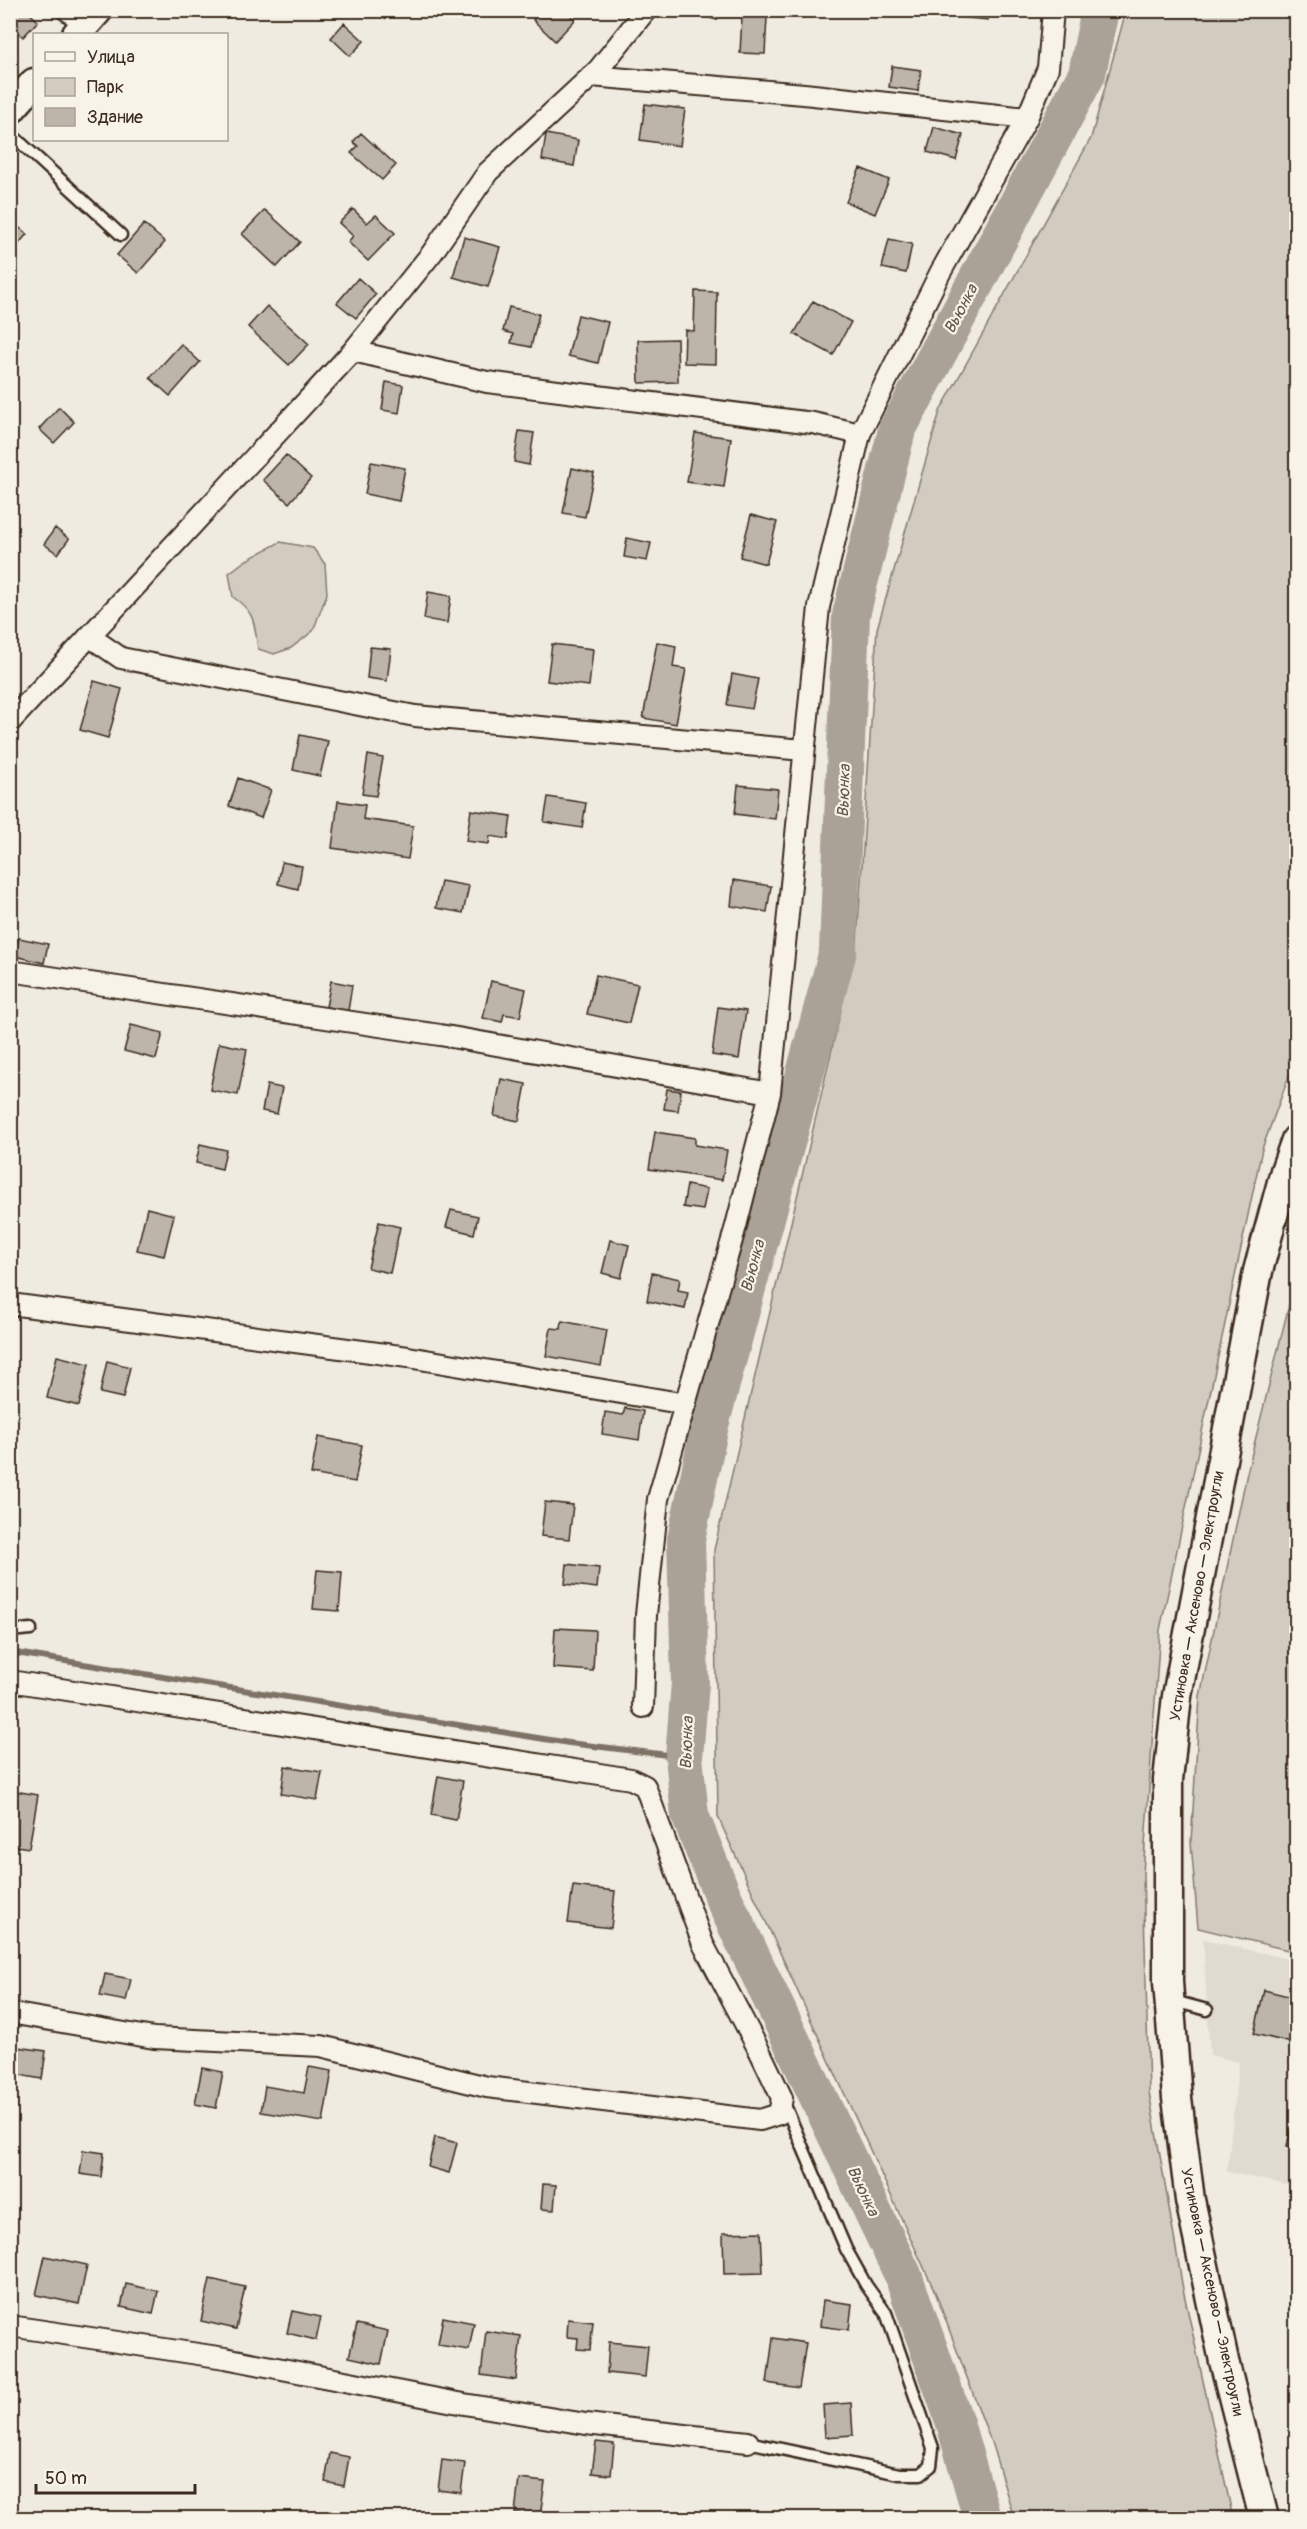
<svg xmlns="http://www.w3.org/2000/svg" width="1307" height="2529" font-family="Pangolin,sans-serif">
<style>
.built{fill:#e0dbd0}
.green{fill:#d1cbc0;stroke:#867a6f;stroke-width:1.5}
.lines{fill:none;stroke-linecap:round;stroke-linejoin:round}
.stream{stroke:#7e7266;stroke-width:6}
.river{stroke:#aaa296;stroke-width:38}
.building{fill:#bdb5aa;stroke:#3b2a1e;stroke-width:1.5}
.lane-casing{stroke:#3b2a1e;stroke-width:15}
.street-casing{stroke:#3b2a1e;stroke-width:24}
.secondary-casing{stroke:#3b2a1e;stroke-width:33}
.lane{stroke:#f7f3e8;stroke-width:10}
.street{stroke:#f7f3e8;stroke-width:20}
.secondary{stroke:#f7f3e8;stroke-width:28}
.labels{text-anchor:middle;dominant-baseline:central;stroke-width:4.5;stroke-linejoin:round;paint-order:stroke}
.street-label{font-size:15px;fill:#3b2a1e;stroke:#f7f3e8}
.water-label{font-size:16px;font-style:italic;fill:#625448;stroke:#f7f3e8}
</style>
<rect width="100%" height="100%" fill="#efebe0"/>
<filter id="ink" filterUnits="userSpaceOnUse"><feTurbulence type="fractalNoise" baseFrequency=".0167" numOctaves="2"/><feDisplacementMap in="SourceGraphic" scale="12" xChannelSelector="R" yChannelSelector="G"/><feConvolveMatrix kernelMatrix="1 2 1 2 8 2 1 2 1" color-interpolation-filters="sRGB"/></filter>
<g filter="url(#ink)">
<!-- built -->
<path class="built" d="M1203,1939l93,22v226l-69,-15 12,-110 -29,-7z"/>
<!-- green -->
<path class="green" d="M1126,11h170v1046l-34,92 -102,481 -17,244 6,218 34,197 50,229h-219l-22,-73 -56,-151 -218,-477 -4,-267 143,-608 20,-313 63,-218 151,-273z
M280,542l33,6 12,16 2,30 -14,37 -22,17 -17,6 -16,-5c-4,-26 -2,-36 -25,-52l-4,-24 16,-12z
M1296,1277v675l-98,-24 -7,-86 9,-146 47,-223z"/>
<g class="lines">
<!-- stream -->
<path class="stream" d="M10,1652l559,91 115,14"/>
<!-- river -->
<path class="river" d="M982,2518l-27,-95 -52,-148 -180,-378 -33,-82 -6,-58 6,-74 -4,-143 24,-115 128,-474 13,-336 46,-185 190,-356 13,-64"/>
</g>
<!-- building -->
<path class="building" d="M10,10h16l12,11 -15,16 -13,-12z
M542,10h24l9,10 -20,21 -22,-21z
M681,10h38l-2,10z
M958,10h31l-1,10 -30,-3z
M742,16l25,1 -2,37 -25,-1z
M344,23l20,18 -14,15 -19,-18z
M892,66l29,4 -3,21 -29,-4z
M645,104l40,5 -5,37 -40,-6z
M934,127l29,8 -7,25 -29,-8z
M361,133l35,32 -14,15 -31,-27 7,-7 -5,-4z
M546,134l32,6 -4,26 -32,-6z
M860,168l29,12 -14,34 -29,-12z
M353,209l14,14 9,-8 19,18 -27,28 -20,-19 5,-6 -14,-13z
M265,210l35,32 -23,25 -35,-33z
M10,220l17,14 -17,20z
M144,224l21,18 -27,31 -21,-18z
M464,237l36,10 -12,40 -35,-10z
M889,239l23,5 -6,29 -24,-5z
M358,278l18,16 -20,24 -19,-15z
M695,291l22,1 -1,72 -32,-1 1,-33 9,1z
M813,301l38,21 -18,33 -39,-21z
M267,306l42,38 -20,21 -41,-38z
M509,307l30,7 -8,33 -20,-4 2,-9 -10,-3z
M578,315l30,7 -10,41 -30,-7z
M677,339l1,43 -39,1 -1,-43z
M181,344l19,18 -30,34 -20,-18z
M386,382l17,3 -4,28 -17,-3z
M59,407l15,15 -20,21 -15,-14z
M519,431l15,2 -5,32 -15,-3z
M695,433l36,5 -7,49 -37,-5z
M286,455l25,23 -22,25 -26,-23z
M371,462l34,6 -6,33 -34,-7z
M572,468l22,5 -9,44 -22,-4z
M751,515l26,7 -11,42 -26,-7z
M55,528l14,11 -11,15 -14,-10z
M627,538l24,5 -4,18 -23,-4z
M428,592l23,4 -4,27 -23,-4z
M657,642l19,4 -3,21 13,2 -10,55 -33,-6z
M552,644l41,5 -4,37 -42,-5z
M370,647l21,2 -4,32 -20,-3z
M732,674l26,5 -6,30 -25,-4z
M94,681l28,8 -14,49 -28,-8z
M300,735l28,6 -8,35 -27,-6z
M368,755l15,3 -7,38 -14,-2z
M238,778l33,12 -10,28 -32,-12z
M738,785l40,4 -3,30 -40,-5z
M548,797l38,6 -4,25 -38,-6z
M338,801l27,4 -2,14 50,7 -5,33 -76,-11z
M471,810l40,6 -3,23 -18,-3 -1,8 -23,-3z
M282,862l20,4 -4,23 -20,-5z
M734,880l37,6 -4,26 -36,-6z
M441,881l28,5 -6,27 -27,-5z
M19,938l29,6 -4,19 -29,-7z
M596,975l42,9 -9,39 -42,-9z
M331,981l21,4 -4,26 -22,-4z
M491,981l35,8 -6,28 -16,-3 -2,8 -19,-4z
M10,996l8,2 -8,25z
M718,1007l28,4 -7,48 -27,-4z
M131,1025l32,8 -7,26 -32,-8z
M219,1043l28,6 -9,46 -28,-5z
M501,1079l25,5 -7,37 -25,-5z
M267,1085l15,3 -5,26 -15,-3z
M667,1089l14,2 -3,20 -14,-2z
M655,1132l40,6v7l32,5 -5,30 -73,-11z
M200,1144l26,6 -4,19 -26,-6z
M687,1185l20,4 -4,21 -20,-3z
M147,1208l27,7 -10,41 -27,-6z
M451,1210l27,6 -4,18 -28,-7z
M379,1222l21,5 -10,46 -22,-5z
M610,1240l19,5 -8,33 -19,-5z
M652,1273l28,6 -2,11 10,2 -3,17 -38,-8z
M562,1321l45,9 -6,36 -55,-10 5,-28 10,1z
M57,1356l32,8 -10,42 -32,-8z
M107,1361l23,6 -7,31 -23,-5z
M625,1408l18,3 -4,29 -37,-6 3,-22 18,3z
M318,1437l44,8 -7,37 -44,-8z
M545,1502l28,3 -4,34 -28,-3z
M567,1564l32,4 -2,20 -32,-4z
M317,1570l25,2 -3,39 -26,-2z
M555,1628l40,2 -2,41 -40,-3z
M285,1766l37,6 -5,28 -36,-6z
M438,1776l25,5 -7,39 -25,-5z
M15,1791l23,4 -9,53 -19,-3v-29z
M573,1886l42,5 -4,37 -43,-5z
M105,1974l26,5 -5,22 -26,-5z
M1264,1990l32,8v46l-42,-10z
M10,2046l36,5 -4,28 -22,-4 -3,14 -7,-1z
M309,2067l23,4 -9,51 -62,-10 4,-26 39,7z
M202,2068l21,4 -7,36 -21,-4z
M1296,2105v43l-9,-2z
M435,2137l22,6 -8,30 -21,-6z
M83,2150l21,3 -3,24 -21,-3z
M543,2184l13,1 -2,25 -13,-1z
M761,2232l2,41 -39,1 -1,-41z
M45,2256l42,9 -8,39 -43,-9z
M210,2279l35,8 -9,42 -35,-8z
M126,2284l32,7 -5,23 -32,-7z
M823,2300l29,4 -3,26 -29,-4z
M292,2311l29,6 -5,23 -29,-7z
M443,2317l31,6 -5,27 -31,-5z
M568,2319l25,3 -3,28 -13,-1 1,-11 -11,-1z
M357,2324l31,7 -7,33 -32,-7z
M486,2331l35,5 -5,44 -35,-5z
M773,2338l33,5 -7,45 -32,-5z
M609,2342l39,4 -3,31 -38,-4z
M851,2403l2,32 -28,2 -2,-32z
M596,2442l18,2 -3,31 -19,-2z
M330,2453l19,4 -5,29 -19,-4z
M442,2460l23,3 -4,30 -23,-3z
M519,2479l26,3 -5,34 -25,-3z
M267,2513l24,3v2h-25z"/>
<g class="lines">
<!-- lane casing -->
<g class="lane-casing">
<path id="lane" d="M10,133l111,102
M10,1631l21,-2
M1170,2000l37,10
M748,2442l151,32h22l10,-8 2,-18 -47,-135 -20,-28 -20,-36 -62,-146"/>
</g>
<!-- street casing -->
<g class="street-casing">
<path id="street" d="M67,10l19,14
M591,76l213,18 223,24
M353,351l134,31 326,41 47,11
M89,636l32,22 294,58 389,34
M10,722l343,-371 79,-98 56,-81 110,-102 48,-60
M10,971l430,64 330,58
M10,1304l398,53 278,47
M10,1681l621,98 14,7 58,158 58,110 21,44 -3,16 -19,6 -273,-33 -166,-41 -167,-8 -144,-25
M643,1707l3,-92 12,-116 78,-273 34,-133 49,-486 41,-173 80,-161 87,-155 21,-50 5,-58
M10,2326l215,32 239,46 122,20 162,18"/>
</g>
<!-- secondary casing -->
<g class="secondary-casing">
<path id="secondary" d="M77,34l21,-24
M10,110l24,-27
M1264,2518l-40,-157 -34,-161 -13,-102 -9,-116v-202l9,-84 81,-425 27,-100 11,-31"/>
</g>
<!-- lane -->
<use href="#lane" class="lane"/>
<!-- street -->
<use href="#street" class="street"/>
<!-- secondary -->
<use href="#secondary" class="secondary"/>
</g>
</g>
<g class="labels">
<!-- street labels -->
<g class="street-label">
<text transform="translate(1197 1596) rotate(-80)">Устиновка — Аксеново — Электроугли</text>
<text transform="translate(1212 2292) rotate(78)">Устиновка — Аксеново — Электроугли</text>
</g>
<!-- water labels -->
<g class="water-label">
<text transform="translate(961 309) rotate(-62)">Вьюнка</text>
<text transform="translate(844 791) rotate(-88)">Вьюнка</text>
<text transform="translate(753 1266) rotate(-75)">Вьюнка</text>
<text transform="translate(687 1743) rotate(-88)">Вьюнка</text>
<text transform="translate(863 2191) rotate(65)">Вьюнка</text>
</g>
</g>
<!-- margin -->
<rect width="1307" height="2529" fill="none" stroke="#f7f3e8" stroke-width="36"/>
<rect x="18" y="18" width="1271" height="2493" fill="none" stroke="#3b2a1e" stroke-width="2" filter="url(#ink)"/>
<!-- legend -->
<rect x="33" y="33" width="195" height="108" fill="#f7f3e8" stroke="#aca397" stroke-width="1.5"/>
<rect x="45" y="52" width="30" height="9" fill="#f7f3e8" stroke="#aca397" stroke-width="1.5"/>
<text x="87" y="63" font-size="18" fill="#3b2a1e">Улица</text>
<rect x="45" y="78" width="30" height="18" fill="#d1cbc0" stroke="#aca397" stroke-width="1.5"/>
<text x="87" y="93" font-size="18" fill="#3b2a1e">Парк</text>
<rect x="45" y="108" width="30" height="18" fill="#bdb5aa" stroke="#aca397" stroke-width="1.5"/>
<text x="87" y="123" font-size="18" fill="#3b2a1e">Здание</text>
<!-- scale -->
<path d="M36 2484v9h159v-9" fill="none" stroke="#3b2a1e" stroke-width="3"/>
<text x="45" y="2484" font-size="18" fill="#3b2a1e" stroke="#f7f3e8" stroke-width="4.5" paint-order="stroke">50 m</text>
</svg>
